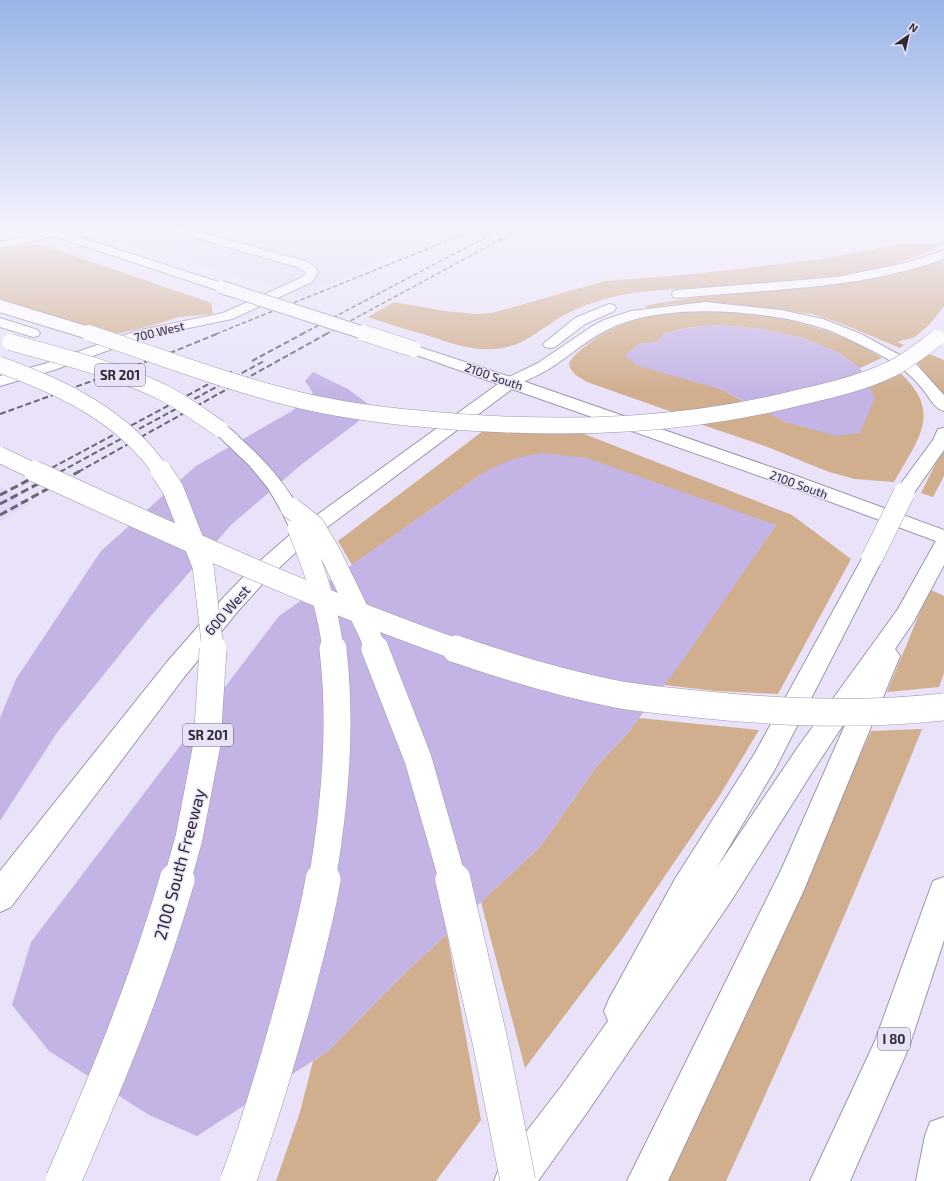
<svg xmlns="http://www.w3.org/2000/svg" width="944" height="1181" font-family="'Exo 2',sans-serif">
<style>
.built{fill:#e3d9f8}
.green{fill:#d0ae8e}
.water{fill:#c4b4e5}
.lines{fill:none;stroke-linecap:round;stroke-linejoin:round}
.street-casing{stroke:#9d96ab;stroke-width:2}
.secondary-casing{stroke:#9d96ab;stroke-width:2}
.highway-casing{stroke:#9d96ab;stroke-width:2}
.street{fill:#fff;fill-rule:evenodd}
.secondary{fill:#fff;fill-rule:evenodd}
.highway{fill:#fff;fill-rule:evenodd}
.rail-far2{stroke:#6a6673;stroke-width:1.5;stroke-dasharray:4.5 2.5;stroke-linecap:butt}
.rail-far1{stroke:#6a6673;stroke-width:2;stroke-dasharray:6 3;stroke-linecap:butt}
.rail{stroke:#6a6673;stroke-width:3;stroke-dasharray:8 4;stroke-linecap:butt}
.secondary-bridge-far1-casing{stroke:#9d96ab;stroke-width:14;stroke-linecap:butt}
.secondary-bridge-casing{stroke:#9d96ab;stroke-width:17;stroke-linecap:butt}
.highway-bridge-far4-casing{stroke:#9d96ab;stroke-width:14;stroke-linecap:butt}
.highway-bridge-far3-casing{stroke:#9d96ab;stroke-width:17;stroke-linecap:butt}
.highway-bridge-far2-casing{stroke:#9d96ab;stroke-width:22;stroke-linecap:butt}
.highway-bridge-far1-casing{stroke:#9d96ab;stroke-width:28;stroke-linecap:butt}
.highway-bridge-casing{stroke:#9d96ab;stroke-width:36;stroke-linecap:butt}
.secondary-bridge-far1{stroke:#fff;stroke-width:12}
.secondary-bridge{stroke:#fff;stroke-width:16}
.highway-bridge-far4{stroke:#fff;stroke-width:12}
.highway-bridge-far3{stroke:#fff;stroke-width:16}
.highway-bridge-far2{stroke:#fff;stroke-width:21}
.highway-bridge-far1{stroke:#fff;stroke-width:27}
.highway-bridge{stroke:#fff;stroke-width:35}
.labels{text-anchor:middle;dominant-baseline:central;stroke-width:3;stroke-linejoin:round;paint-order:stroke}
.far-street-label{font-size:12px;fill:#2e2b34;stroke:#e9e2f9}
.shield{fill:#e9e2f9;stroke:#66626f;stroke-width:1}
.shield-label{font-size:13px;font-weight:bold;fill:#2e2b34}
.street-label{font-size:14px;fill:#2e2b34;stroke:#e9e2f9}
.near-street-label{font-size:17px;fill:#2e2b34;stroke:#e9e2f9}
</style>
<rect width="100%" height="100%" fill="#e9e2f9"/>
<!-- built -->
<path class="built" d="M75,228h386l-159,67z
M0,486l29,19 -29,16z"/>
<!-- green -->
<path class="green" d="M901,244h42c-71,38 -157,38 -236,43 -34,2 -69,3 -102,12 -18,5 -36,12 -52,23 -22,14 -32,25 -59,27 -22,2 -44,-6 -65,-13 -20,-6 -41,-12 -61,-19l26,-15 51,9 30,3 17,-1 113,-32 79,-6 137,-16z
M25,245h12l9,1 165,57 2,11 -34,3 -25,8 -42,10 -112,-33v-53z
M944,255v51l-14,18 -15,13 -18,5 7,3 -4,3 -60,-25 -28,-9 -91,-11 -46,1 -27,4 -4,-2c79,-17 161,-12 240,-30 21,-4 40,-12 60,-21z
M701,311c63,1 128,13 181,47l-22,10 -23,-16 -34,-14 -41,-9 -46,-4 -30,3 -22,6 -6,8 -19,2 -13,11 94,34 25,13 -70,11 -88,-31c-8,-5 -17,-9 -18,-19 5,-9 14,-15 22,-21 33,-25 70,-29 110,-31z
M924,352l20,8v36l-15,-17 -15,-21z
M896,369c48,42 24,67 -2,113l-39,-3 -26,-7 -64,-26 -68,-23 68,-12 23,12 78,-41z
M483,431l96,1 213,83 59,44 -73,135 -62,-3 -52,-6 112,-160 -296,-50 -128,90 -14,-24z
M944,447v29l-11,21 -12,-4z
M931,590l13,6v77l-5,14 -52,5 38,-92z
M639,718l120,12 -39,65 -100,147 -95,126 -44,-166 60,-56 55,-79 30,-32z
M922,729c-61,152 -127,302 -196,452h-72l154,-310 63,-140z
M447,934l34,186 -45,61h-160l24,-69 13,-51 15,-10 76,-77z"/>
<!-- water -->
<path class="water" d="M716,325l46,4 41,9 34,14 23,16 15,30 -15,35 -23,3 -49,-13 -68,-34 -84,-24 -11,-10 14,-11 19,-2 6,-8 23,-6z
M313,372l35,17 20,15 -9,17 -57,43 -71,61 -81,92 -94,117 -56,87v-103l16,-39 85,-128 95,-85 96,-55 21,-18 -8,-12z
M543,453l44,5 189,67 -95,138 -55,72 -30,32 -55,79 -137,128 -76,77 -131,85 -48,-21 -100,-64 -37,-46 19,-63 248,-326 201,-141c23,-13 37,-19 63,-22z"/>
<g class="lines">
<!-- street casing -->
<g class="street-casing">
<path id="street" d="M168,228h17l120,33 9,5 4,6 -6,10 -80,37 -87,18 -91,33 -54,16v-10l44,-12 92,-33 87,-18 80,-36 3,-5 -9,-5 -128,-37z
M914,228h11l-1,2h-9z"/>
</g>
<!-- secondary casing -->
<g class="secondary-casing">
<path id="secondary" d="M35,228h16l174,56 2,3 -2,3h-8l-181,-60z
M413,345l104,34 274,95 153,56v14l-167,-62 -265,-93 -206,154 -39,36 -29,32 -53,65 -174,231 -11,5v-41l167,-209 55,-63 29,-30 41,-36 206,-149 -90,-32 -2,-3 2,-3z"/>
</g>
<!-- highway casing -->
<g class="highway-casing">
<path id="highway" d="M56,230l4,1 2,2 -2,2 -60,13v-6z
M944,250v8c-19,9 -40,13 -61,18 -67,14 -137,15 -205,22l-5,-1 -1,-3 1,-3 5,-1 159,-13 69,-14z
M705,302l76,8 42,9 38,15 55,30 28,31v16c-9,-2 -13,-11 -19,-19 -15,-20 -32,-31 -54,-42 -19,-9 -38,-20 -59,-25 -55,-15 -143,-22 -197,1 -24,10 -44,29 -66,43 -10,6 -22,11 -32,16l-6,2 -6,-2 -2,-3 2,-3 33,-16 53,-36 13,-7 27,-9z
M609,304l5,1 2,3 -2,3 -29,13 -30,23 -5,1 -5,-1 -2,-3 32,-26z
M0,318l38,12 2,3 -2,3 -5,1 -33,-10z
M220,424c9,2 15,9 22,16 28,25 51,52 66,87l-3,4 -7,2 -7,-2 -9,-19 -14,-24 -19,-23 -38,-36 3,-4z
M944,428v22l-33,47 -7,2 -7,-2 -3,-4 39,-53 5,-11z
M944,537v28l-30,56 -19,28 5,7 -96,234 -136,291h-41l155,-313 67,-152 -31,47 -87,138 -145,213 -48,67h-44l6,-15 60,-78 48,-67 -4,-10 5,-12 66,-120 80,-126 110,-200 7,-2 7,2 4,5 -108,211 -59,100 82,-122 100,-138 39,-70z
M944,877v63l-35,107 -59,134h-40l65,-140 58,-160z
M944,1117v64h-28l9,-45 5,-14z"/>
</g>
<!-- street -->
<use href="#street" class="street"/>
<!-- secondary -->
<use href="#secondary" class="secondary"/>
<!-- highway -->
<use href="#highway" class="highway"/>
<!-- rail-far2 -->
<path class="rail-far2" d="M216,334l214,-86 44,-20
M302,334l201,-106
M326,334l196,-106"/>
<!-- rail-far1 -->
<path class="rail-far1" d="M252,361l52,-28
M0,414l170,-61 49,-20
M44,472l189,-101
M60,472l204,-111
M78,472l250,-139"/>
<!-- rail -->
<path class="rail" d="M0,495l46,-24
M0,504l62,-33
M0,515l80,-44"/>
<!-- secondary-bridge-far1 casing -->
<g class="secondary-bridge-far1-casing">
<path id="secondary-bridge-far1" d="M221,287l146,47"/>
</g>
<!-- secondary-bridge casing -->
<g class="secondary-bridge-casing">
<path id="secondary-bridge" d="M364,333l49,16"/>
</g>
<!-- highway-bridge-far4 casing -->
<g class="highway-bridge-far4-casing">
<path id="highway-bridge-far4" d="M0,306l92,28"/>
</g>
<!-- highway-bridge-far3 casing -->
<g class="highway-bridge-far3-casing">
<path id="highway-bridge-far3" d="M89,333c70,23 142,51 214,68 52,12 104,17 157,21 115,8 229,4 341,-25 30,-7 61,-14 88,-27 18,-8 33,-21 48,-32
M10,342c52,15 107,27 156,52 19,10 36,23 54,35
M0,365c60,21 125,52 161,107
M0,455l36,17"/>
</g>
<!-- highway-bridge-far2 casing -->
<g class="highway-bridge-far2-casing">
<path id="highway-bridge-far2" d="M34,471c140,64 280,128 425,179
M161,471l12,18 30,77 10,84
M291,508l23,18 17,29 38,78 7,17
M298,528c16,40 30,79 35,122
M872,558l32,-65"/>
</g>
<!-- highway-bridge-far1 casing -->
<g class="highway-bridge-far1-casing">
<path id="highway-bridge-far1" d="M375,649l43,110 35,122
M456,649c52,18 105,34 160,45 27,5 54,7 81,10 83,9 164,12 247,3
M177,881l12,-43 18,-94 6,-95
M322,881c13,-77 20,-154 11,-232"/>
</g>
<!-- highway-bridge casing -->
<g class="highway-bridge-casing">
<path id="highway-bridge" d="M453,880l37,161 28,140
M63,1181c43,-99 84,-197 114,-301
M238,1181c22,-60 40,-121 57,-183 10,-39 21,-77 28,-118"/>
</g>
<!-- secondary-bridge-far1 -->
<use href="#secondary-bridge-far1" class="secondary-bridge-far1"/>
<!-- secondary-bridge -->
<use href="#secondary-bridge" class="secondary-bridge"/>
<!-- highway-bridge-far4 -->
<use href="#highway-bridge-far4" class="highway-bridge-far4"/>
<!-- highway-bridge-far3 -->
<use href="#highway-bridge-far3" class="highway-bridge-far3"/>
<!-- highway-bridge-far2 -->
<use href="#highway-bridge-far2" class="highway-bridge-far2"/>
<!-- highway-bridge-far1 -->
<use href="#highway-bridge-far1" class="highway-bridge-far1"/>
<!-- highway-bridge -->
<use href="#highway-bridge" class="highway-bridge"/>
</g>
<!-- sky -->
<linearGradient id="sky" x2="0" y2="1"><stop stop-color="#99b4e7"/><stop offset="0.58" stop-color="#f5f2fc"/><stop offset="1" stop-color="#f5f2fc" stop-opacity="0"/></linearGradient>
<rect width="944" height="393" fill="url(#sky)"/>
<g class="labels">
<!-- far-street labels -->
<g class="far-street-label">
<text transform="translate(159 331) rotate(-14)">700 West</text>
<text transform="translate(494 376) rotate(19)">2100 South</text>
<text transform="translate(799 484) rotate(20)">2100 South</text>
</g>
<!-- shield labels -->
<g class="shield">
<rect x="95" y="364" width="50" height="22" rx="3"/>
<rect x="183" y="724" width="50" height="22" rx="3"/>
<rect x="878" y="1028" width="32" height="22" rx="3"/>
</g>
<g class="shield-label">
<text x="120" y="375">SR 201</text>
<text x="208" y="735">SR 201</text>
<text x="894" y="1039">I 80</text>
</g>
<!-- street labels -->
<g class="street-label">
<text transform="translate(227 610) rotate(-49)">600 West</text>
</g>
<!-- near-street labels -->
<g class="near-street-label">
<text transform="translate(179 864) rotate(-75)">2100 South Freeway</text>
</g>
</g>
<!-- north arrow -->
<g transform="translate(908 36) rotate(34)" stroke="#e9e2f9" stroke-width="3" paint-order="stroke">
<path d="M0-3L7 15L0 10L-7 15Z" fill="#2e2b34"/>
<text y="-6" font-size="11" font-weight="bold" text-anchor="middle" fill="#2e2b34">N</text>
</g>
</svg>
